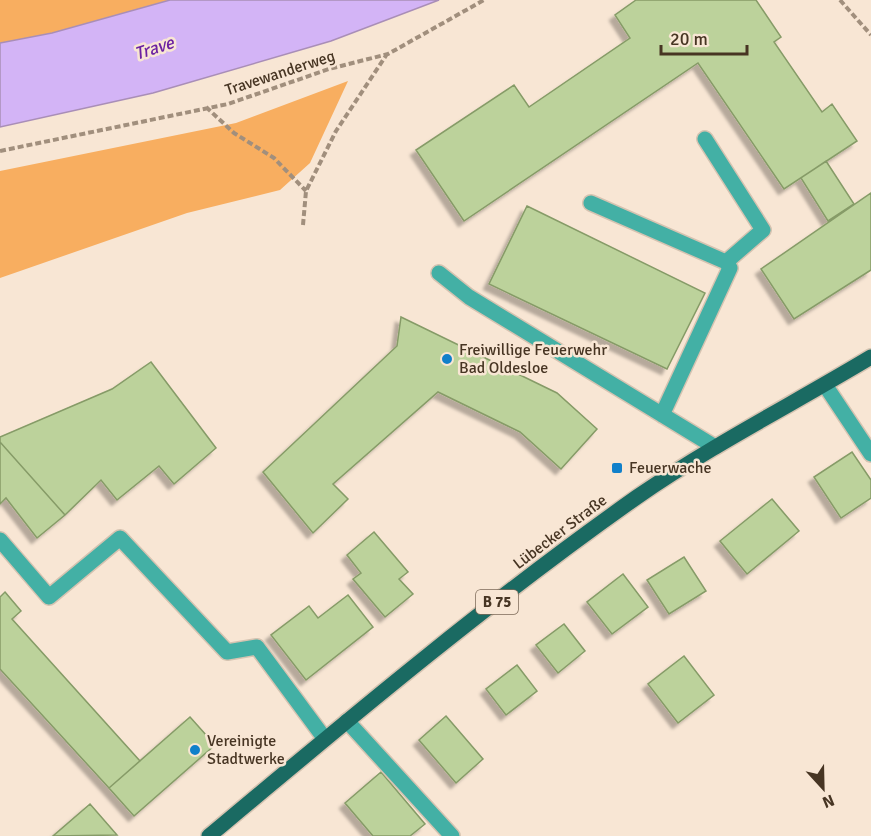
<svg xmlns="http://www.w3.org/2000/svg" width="871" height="836" font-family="Signika,sans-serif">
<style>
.green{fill:#f8ae60}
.water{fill:#d3b4f6;stroke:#a98eb7;stroke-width:1.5}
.building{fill:#bcd29b;stroke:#869b67;stroke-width:1.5;filter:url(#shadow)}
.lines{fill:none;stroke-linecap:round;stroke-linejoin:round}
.service-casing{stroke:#d5c3b1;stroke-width:18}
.primary-casing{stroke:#d5c3b1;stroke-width:18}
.path{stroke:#a18f7d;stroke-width:4;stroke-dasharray:6 3;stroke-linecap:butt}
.service{stroke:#43b0a5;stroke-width:15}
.primary{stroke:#1a6a62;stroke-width:15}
.poi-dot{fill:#1180ca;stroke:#f8e6d4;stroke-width:2}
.labels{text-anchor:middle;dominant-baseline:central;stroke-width:5;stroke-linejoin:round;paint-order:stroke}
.shield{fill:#f8e6d4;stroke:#7c6a58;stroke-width:1.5}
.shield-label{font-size:15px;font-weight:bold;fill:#473523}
.street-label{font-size:16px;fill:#473523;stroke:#f8e6d4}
.poi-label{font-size:16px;fill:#473523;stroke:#f8e6d4;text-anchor:start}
.water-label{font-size:18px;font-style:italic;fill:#6c22a2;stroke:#f8e6d4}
</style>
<defs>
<filter id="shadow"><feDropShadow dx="-5.5" dy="5.5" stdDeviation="1.5" flood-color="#0004"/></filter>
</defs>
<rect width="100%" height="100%" fill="#f8e6d4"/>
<!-- green -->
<path class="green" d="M0,0h170l-118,33 -52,10z
M348,81l-38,82 -30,27 -93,23 -187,65v-107l236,-48z"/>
<!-- water -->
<path class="water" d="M170,0h269l-108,41 -178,52 -153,34v-84l52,-10z"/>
<!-- building -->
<path class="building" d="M636,0h120l25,37 -7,5 48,70 10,-8 25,37 -73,48 -86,-126 -234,158 -48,-71 98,-65 15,22 101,-69 -15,-23z
M826,161l28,43 -26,17 -27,-43z
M871,193v77l-77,49 -33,-50z
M527,206l178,87 -38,76 -178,-85z
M401,317l156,76 40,36 -36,40 -41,-37 -82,-40 -105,92 15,15 -35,34 -50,-61 134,-126z
M151,362l65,86 -42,36 -15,-18 -42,34 -16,-20 -36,35 -65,-73v-5l112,-48z
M0,442l65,73 -28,23 -31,-40 -6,6z
M852,452l19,28v18l-30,20 -27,-41z
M772,499l27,32 -52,43 -27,-33z
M374,532l34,40 -9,7 14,15 -28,23 -32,-38 8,-6 -14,-18z
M684,557l22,34 -37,23 -22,-34z
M623,574l25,33 -36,27 -25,-32z
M5,592l16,19 -9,8 128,142 -31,27 -109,-119v-72z
M348,595l25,32 -67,53 -35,-45 38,-29 9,12z
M564,624l21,27 -27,22 -22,-28z
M684,656l30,39 -36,28 -30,-39z
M517,665l20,26 -31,24 -20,-26z
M446,716l37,43 -27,24 -37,-43z
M190,717l25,28 -81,71 -25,-28z
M381,772l44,52 -15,12h-37l-28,-33z
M90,804l27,31 -64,1z"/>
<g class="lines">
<!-- service casing -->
<g class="service-casing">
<path id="service" d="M705,139l58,91 -37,32
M591,203l135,59 4,6 -68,147
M439,273l30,24 246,150
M825,385l46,69
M0,540l49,57 71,-59 107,114 30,-5 68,92
M347,721l105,115"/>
</g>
<!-- primary casing -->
<g class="primary-casing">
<path id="primary" d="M209,836c140,-117 279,-234 428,-339 75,-52 156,-93 234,-140"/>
</g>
<!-- path -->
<path class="path" d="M840,0l31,35
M206,107l28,26 40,25 32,33
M0,151l228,-47 101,-35 59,-15 96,-54
M303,225l3,-34 30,-60 51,-77"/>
<!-- service -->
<use href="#service" class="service"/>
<!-- primary -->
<use href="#primary" class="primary"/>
</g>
<!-- markers -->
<g class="poi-dot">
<circle cx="447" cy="359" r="6"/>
<rect x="611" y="462" width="12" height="12" rx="3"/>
<circle cx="195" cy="750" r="6"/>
</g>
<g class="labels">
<!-- shield labels -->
<rect class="shield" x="476" y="590" width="42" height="24" rx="4.5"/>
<g class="shield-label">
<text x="497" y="602">B 75</text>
</g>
<!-- street labels -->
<g class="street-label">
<text transform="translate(280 73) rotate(-18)">Travewanderweg</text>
<text transform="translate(560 532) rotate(-37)">Lübecker Straße</text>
</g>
<!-- poi labels -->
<g class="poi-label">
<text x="459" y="350">Freiwillige Feuerwehr<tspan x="459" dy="18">Bad Oldesloe</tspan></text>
<text x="629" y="468">Feuerwache</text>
<text x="207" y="741">Vereinigte<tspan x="207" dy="18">Stadtwerke</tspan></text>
</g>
<!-- water labels -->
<g class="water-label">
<text transform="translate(154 48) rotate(-18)">Trave</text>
</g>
</g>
<!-- north arrow -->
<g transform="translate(823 788) rotate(158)" stroke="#f8e6d4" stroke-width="4.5" paint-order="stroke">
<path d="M0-4.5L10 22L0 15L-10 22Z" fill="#473523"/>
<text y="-9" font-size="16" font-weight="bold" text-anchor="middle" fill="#473523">N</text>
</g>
<!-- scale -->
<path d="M661 45v9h86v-9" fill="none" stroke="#473523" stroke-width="3"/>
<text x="670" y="45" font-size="18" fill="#473523" stroke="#f8e6d4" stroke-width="4.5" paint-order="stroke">20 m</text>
</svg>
